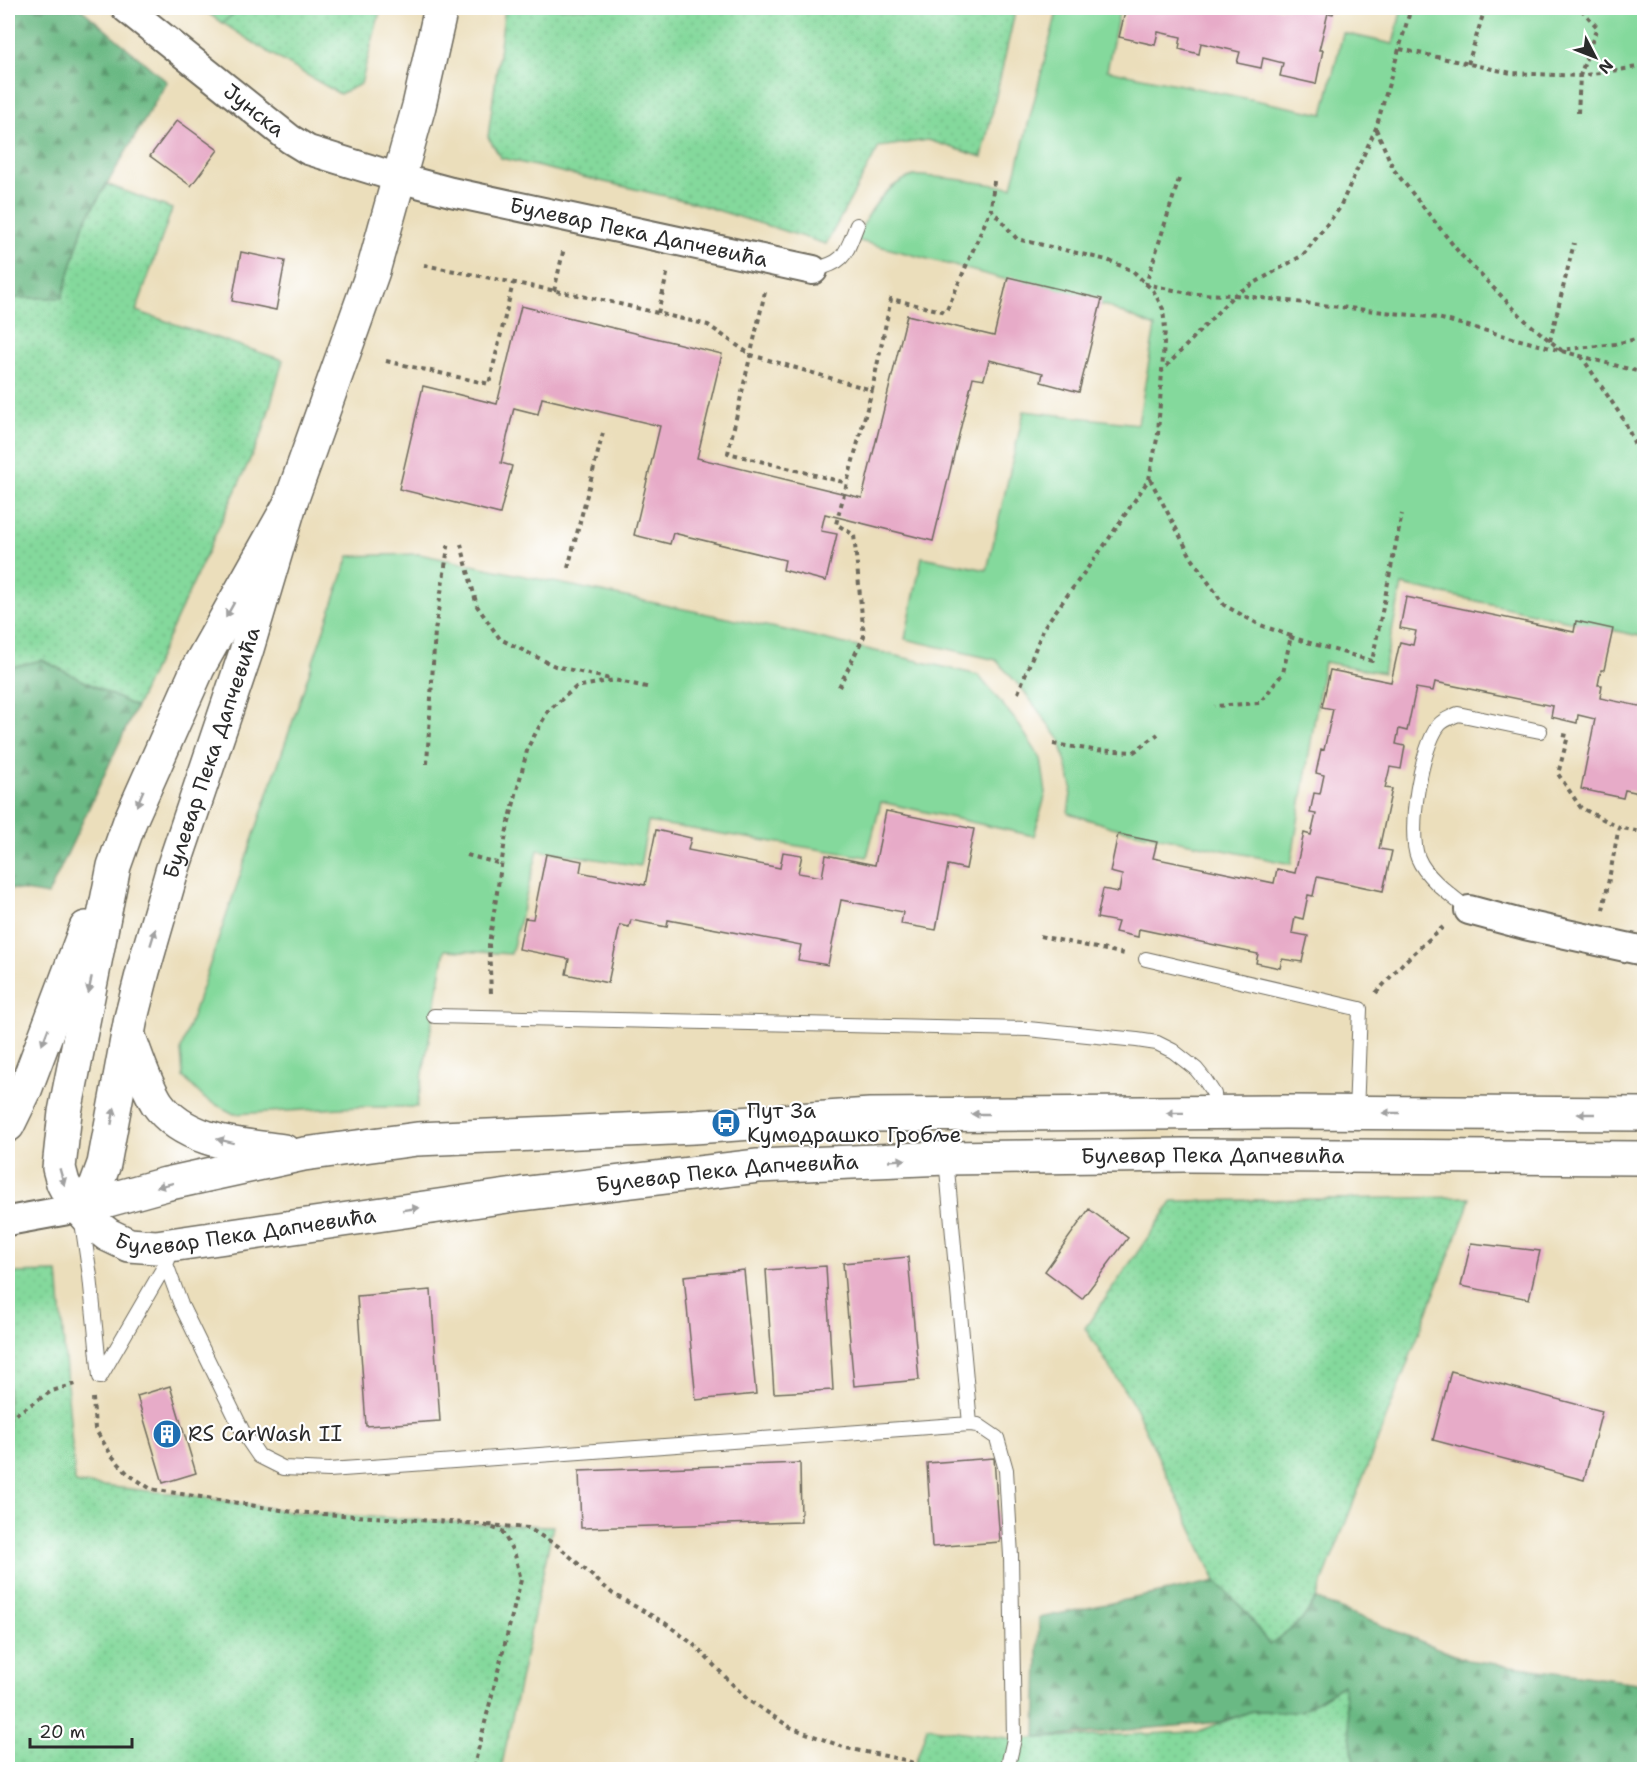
<svg xmlns="http://www.w3.org/2000/svg" width="1652" height="1777" font-family="'Shantell Sans',sans-serif">
<style>
.grass{fill:url(#grass-dots);stroke:#588264;stroke-width:1.5}
.forest{fill:url(#forest-firs);stroke:#4b7258;stroke-width:1.5}
.cemetery{fill:url(#cemetery-stones);stroke:#588264;stroke-width:1.5}
.park{fill:#84d99c;stroke:#588264;stroke-width:1.5}
.building{fill:#e7abc8}
.lines{fill:none;stroke-linecap:round;stroke-linejoin:round}
.service-casing{stroke:#6e6a5d;stroke-width:16}
.minor-casing{stroke:#6e6a5d;stroke-width:32}
.tertiary-casing{stroke:#6e6a5d;stroke-width:36}
.path{stroke:#6e6a5d;stroke-width:4;stroke-dasharray:4.5 4.5;stroke-linecap:butt}
.service{stroke:#fff;stroke-width:14}
.minor{stroke:#fff;stroke-width:28}
.tertiary{stroke:#fff;stroke-width:33}
.oneway{fill:#a0a0a0}
.labels{text-anchor:middle;dominant-baseline:central;stroke-width:4.5;stroke-linejoin:round;paint-order:stroke}
.street-label{font-size:21px;fill:#2b2b2b;stroke:#fff}
.poi-label{font-size:21px;fill:#2b2b2b;stroke:#fff;text-anchor:start}
</style>
<defs>
<pattern id="grass-dots" width="8" height="8" patternUnits="userSpaceOnUse" patternTransform="scale(1.5)"><rect width="8" height="8" fill="#84d99c"/><path d="M2 2h.1M6 6h.1" fill="none" stroke="#72ba87" stroke-width="1.8" stroke-linecap="round"/></pattern>
<pattern id="forest-firs" width="22" height="20" patternUnits="userSpaceOnUse" patternTransform="scale(1.5)"><rect width="22" height="20" fill="#6bb984"/><path d="M5 1l3.5 6h-7zM16 11l3.5 6h-7z" fill="#58976c"/></pattern>
<pattern id="cemetery-stones" width="16" height="16" patternUnits="userSpaceOnUse" patternTransform="scale(1.5)"><rect width="16" height="16" fill="#84d99c"/><path d="M2 7V4a2 2 0 0 1 4 0v3zM10 15v-3a2 2 0 0 1 4 0v3z" fill="#72ba87"/></pattern>
</defs>
<rect width="100%" height="100%" fill="#fff"/>
<filter id="ink" filterUnits="userSpaceOnUse"><feTurbulence type="fractalNoise" baseFrequency=".0167" numOctaves="2"/><feDisplacementMap in="SourceGraphic" scale="12" xChannelSelector="R" yChannelSelector="G"/><feConvolveMatrix kernelMatrix="1 2 1 2 8 2 1 2 1" color-interpolation-filters="sRGB"/></filter>
<filter id="wash" filterUnits="userSpaceOnUse"><feTurbulence type="fractalNoise" baseFrequency=".008" numOctaves="4" result="noise"/><feDisplacementMap in="SourceGraphic" scale="24" xChannelSelector="R" yChannelSelector="G"/><feGaussianBlur stdDeviation="1.35" result="paint"/><feColorMatrix in="noise" values="0 0 0 0 0 0 0 0 0 0 0 0 0 0 0 0 0 1.4 0 .05"/><feComposite in="paint" operator="in"/></filter>
<g filter="url(#wash)">
<rect width="100%" height="100%" fill="#ebdebb"/>
<!-- grass -->
<path class="grass" d="M201,8h180l-20,76 -21,10c-48,-27 -94,-54 -139,-86z
M505,8h511l-34,149 -54,-17 -49,7 -53,97 -135,-42 -190,-44 -13,-21z
M106,184l66,25 -36,102 147,49 -20,71 -127,276 -94,-47 -34,8v-370l54,-1 22,-74z
M1470,1197l-4,15 -150,387 -14,21 -33,25 -22,-32 -31,-32 -81,-174 -50,-79 88,-127z
M58,1272l17,211 112,12 106,17 188,12 72,2 -52,243h-493v-496z
M1343,1685l12,84 -442,1 14,-43 87,12 183,-7 55,-21h49z"/>
<!-- forest -->
<path class="forest" d="M8,8h72l87,74 -83,141 -22,75h-54z
M42,660l94,47 -88,188 -40,-7v-220z
M1216,1581l31,32 22,32 33,-25 14,-21 151,61 177,24v85h-289l-12,-84 -42,26h-49l-31,11 -185,16 3,-120z"/>
<!-- cemetery -->
<path class="cemetery" d="M201,8h40l-19,15z"/>
<!-- park -->
<path class="park" d="M1058,8h62l-13,62 216,44 20,-81 50,11 9,-36h242v629l-242,-52 -19,88 -59,-11 -33,202 -179,-37 -44,-14 4,-26 -12,-47 -37,-50 -27,-30 -91,-21 17,-82 65,13 37,-159 114,13 17,-97 -49,-21 -250,-66c11,-26 28,-56 58,-64 5,-1 13,1 19,1 26,1 52,8 79,10z
M419,554l366,76 193,45 39,47 24,37 5,34 -12,43 -153,-34 -14,55 -219,-35 -8,44 -102,-16 -27,104 -66,-4 -28,157h-58l-125,7 -29,-15 -22,-22 -2,-28 168,-493z"/>
<g id="blocks">
<!-- building -->
<path class="building" d="M1126,8h209l-2,6 -5,-1 -9,37h4l-7,34 -36,-8 3,-13 -20,-5 -2,10 -24,-5 3,-11 -39,-9 -2,11 -20,-5 2,-12 -23,-5 -3,13 -36,-8z
M177,120l41,30 -27,36 -41,-30z
M241,252l44,9 -9,49 -44,-9z
M1008,277l94,22 -23,93 -38,-10 2,-9 -54,-13 -5,19 -11,-2 -40,164 -108,-27 -4,17 16,3 -11,47 -43,-11 2,-10 -112,-27 -3,11 -36,-9 26,-109 -118,-28 -4,16 -24,-6 -13,55 11,3 -12,48 -101,-25 24,-103 74,18 24,-98 201,48 -25,104 165,40 45,-183 87,21z
M1406,597l168,35 2,-11 37,8 -9,41h-3l-3,15h4l-2,13 44,9v87l-19,-4 -2,8 -42,-9 14,-70 -17,-4 -1,8 -26,-6 2,-11 -118,-24 -2,9 -17,-3 -9,43 -8,-2 -3,15 9,2 -4,23 -11,-2 -5,21 7,1 -13,60 13,2 -9,40 -66,-14 -4,19 -5,-1 -5,24 -8,-2 -3,16 16,3 -6,26 -20,-3 -2,9 -24,-5 2,-9 -119,-25 -1,8 -23,-5 3,-10 -21,-4 6,-29 16,3 3,-17 -12,-3 8,-38 39,8 -4,16 121,25 3,-14 18,4 9,-40 7,2 5,-21 -6,-1 4,-20 6,1 4,-19 -8,-2 5,-24 3,1 9,-41 -11,-2 8,-37 61,12 9,-40 13,3 3,-14 -16,-3z
M886,811l88,18 -8,40 -18,-4 -12,65 -35,-6 2,-12 -62,-12 -13,65 -30,-5 3,-15 -133,-25 -1,7 -36,-7 -2,7 -9,-2 -12,58 -42,-9 3,-15 -50,-10 6,-31 8,1 13,-65 36,7 -2,11 65,13 11,-55 35,8 -3,12 92,18 3,-16 19,3 -4,18 24,4 4,-22 49,10z
M1089,1209l39,29 -46,61 -37,-28z
M1471,1243l69,8 -11,48 -68,-13z
M908,1257l11,123 -65,6 -11,-123z
M826,1266l7,124 -59,3 -8,-123z
M744,1270l12,124 -60,6 -12,-124z
M431,1290l9,131 -74,5 -9,-130z
M1451,1371l151,40 -18,69 -151,-40z
M170,1386l26,87 -33,10 -26,-87z
M994,1458l6,84 -68,5 -5,-84z
M800,1463l1,59 -220,6 -2,-57z"/>
</g>
</g>
<g filter="url(#ink)">
<use href="#blocks" fill-opacity="0" stroke="#6e6a5d" stroke-width="1.5"/>
<g class="lines">
<!-- service casing -->
<g class="service-casing">
<path id="service" d="M813,270c33,-8 32,-15 44,-45
M1469,910c-16,-13 -43,-32 -51,-52 -11,-27 3,-111 21,-133 4,-5 13,-8 19,-11l82,17
M1146,959l214,50 -4,104
M434,1016l594,13 109,11 20,3 16,8 23,18 9,11 9,14 1,19
M946,1158l24,266
M82,1222l8,54 10,101
M166,1264l15,41 63,129 15,22 24,12 46,2 641,-46 8,1 19,13 9,32 5,86 3,183 -7,31
M100,1377l68,-117"/>
</g>
<!-- minor casing -->
<g class="minor-casing">
<g id="minor">
<path id="s1" d="M126,8l164,131 18,11 91,28 52,14 362,78"/>
<path d="M1469,910l56,15 119,26"/>
<path d="M8,1221l71,-13"/>
</g>
</g>
<!-- tertiary casing -->
<g class="tertiary-casing">
<g id="tertiary">
<path id="s2" d="M290,504l-92,164 -68,153 -16,45 -49,246 -6,56 4,15 8,15 23,26 14,11 21,10 27,2 365,-53 237,-28 188,-8 238,-3 460,3"/>
<path d="M128,1034c9,23 16,48 29,69 28,40 84,42 127,48"/>
<path d="M8,1125l17,-35 61,-162"/>
<path d="M79,1208l87,-24 138,-30 113,-15 277,-12 176,-12 415,-3 359,2"/>
<path id="s3" d="M79,1208l17,-22 8,-22 27,-146 12,-47 29,-100 74,-219 44,-148 83,-233 46,-165 22,-98"/>
</g>
</g>
<!-- path -->
<path class="path" d="M1400,49l111,24 69,3 64,-10
M1468,64l17,-56
M1578,113l2,-37 17,-49 -17,-19
M1376,129l18,41 67,85 65,66 35,29 54,-6 29,-7
M1179,179l-33,105 46,10 42,1 69,-40 36,-46 37,-81 35,-120
M994,181l-3,28 26,30 90,21 26,11 13,13 7,6 10,19 2,20 -3,42 72,-76 204,23 206,55
M424,265l183,36 101,24 43,30 121,35 19,-91 55,13 45,-103
M554,291l10,-43
M765,292l-37,161 119,30
M658,313l10,-43
M1550,341l24,-98
M1581,356l43,64 20,45
M386,361l103,23 24,-101
M1150,479l41,78 33,48 36,20 31,11 -8,37 -23,30 -46,3
M461,544l16,62 23,33 55,27 55,13
M1644,563l-4,20 4,2
M568,568l36,-139
M1290,637l82,24 30,-147
M839,687l25,-51 -10,-101 -18,-11 36,-134
M1018,693l26,-66 62,-84 43,-64 9,-45 4,-63
M1563,735l5,1 -10,38 23,34 38,19
M1053,744l41,6 40,2 24,-18
M427,764l8,-133 14,-90
M467,855l34,9
M1603,910l16,-83 25,6
M1040,936l85,18
M491,993l-2,-49 17,-110 22,-87 20,-36 28,-24 38,-7 37,8
M1376,993l27,-30 40,-36
M93,1398l2,31 17,27 16,18 23,15 142,23 188,12 21,7 13,24 6,25 -48,190
M8,1419l44,-28 27,-8
M488,1525l40,3 30,18 55,48 52,29 28,21 55,56 42,27 56,21 59,12 28,10"/>
<!-- service -->
<use href="#service" class="service"/>
<!-- minor -->
<use href="#minor" class="minor"/>
<!-- tertiary -->
<use href="#tertiary" class="tertiary"/>
</g>
<!-- one-way arrows -->
<defs><path id="oneway-solid" d="M-6-.8H1V-3.2L6.5 0L1 3.2V.8H-6Z" transform="scale(1.5)"/></defs>
<g class="oneway">
<use href="#oneway-solid" transform="translate(230 610) rotate(119)"/>
<use href="#oneway-solid" transform="translate(140 798) rotate(113)"/>
<use href="#oneway-solid" transform="translate(153 937) rotate(-73)"/>
<use href="#oneway-solid" transform="translate(90 985) rotate(101)"/>
<use href="#oneway-solid" transform="translate(45 1037) rotate(111)"/>
<use href="#oneway-solid" transform="translate(1175 1113) rotate(180)"/>
<use href="#oneway-solid" transform="translate(1391 1113) rotate(-180)"/>
<use href="#oneway-solid" transform="translate(980 1114) rotate(180)"/>
<use href="#oneway-solid" transform="translate(1586 1114) rotate(-180)"/>
<use href="#oneway-solid" transform="translate(113 1116) rotate(-79)"/>
<use href="#oneway-solid" transform="translate(225 1141) rotate(-166)"/>
<use href="#oneway-solid" transform="translate(897 1160) rotate(-3)"/>
<use href="#oneway-solid" transform="translate(62 1177) rotate(74)"/>
<use href="#oneway-solid" transform="translate(165 1185) rotate(166)"/>
<use href="#oneway-solid" transform="translate(411 1209) rotate(-8)"/>
</g>
</g>
<!-- icons -->
<defs>
<g id="bus-disc" transform="scale(1.5)"><circle r="9.5" fill="#1f6fb2" stroke="#fff"/><path d="M-5-6H5V4H4V6H2V4H-2V6H-4V4H-5ZM-3.5-4V0h7V-4ZM-3.5 1.2v1.5H-2V1.2ZM2 1.2v1.5H3.5V1.2Z" fill="#fff"/></g>
<g id="building-disc" transform="scale(1.5)"><circle r="9.5" fill="#1f6fb2" stroke="#fff"/><path d="M-4-6H4V6H1V3H-1V6H-4ZM-2.5-4.3h1.7v1.8h-1.7ZM.8-4.3h1.7v1.8H.8ZM-2.5-1h1.7V.8h-1.7ZM.8-1h1.7V.8H.8Z" fill="#fff"/></g>
</defs>
<g fill-rule="evenodd">
<use href="#bus-disc" x="726" y="1123"/>
<use href="#building-disc" x="167" y="1434"/>
</g>
<g class="labels">
<!-- street labels -->
<g class="street-label">
<text stroke="none"><textPath href="#s1" startOffset="164">Јунска</textPath></text>
<text stroke="none"><textPath href="#s1" startOffset="572">Булевар Пека Дапчевића</textPath></text>
<text stroke="none"><textPath href="#s3" startOffset="477">Булевар Пека Дапчевића</textPath></text>
<text stroke="none"><textPath href="#s2" startOffset="1908">Булевар Пека Дапчевића</textPath></text>
<text stroke="none"><textPath href="#s2" startOffset="1422">Булевар Пека Дапчевића</textPath></text>
<text stroke="none"><textPath href="#s2" startOffset="936">Булевар Пека Дапчевића</textPath></text>
</g>
<!-- poi labels -->
<g class="poi-label">
<text x="747" y="1111">Пут За<tspan x="747" dy="24">Кумодрашко Гробље</tspan></text>
<text x="188" y="1434">RS CarWash II</text>
</g>
</g>
<!-- margin -->
<rect width="1652" height="1777" fill="none" stroke="#fff" stroke-width="30"/>
<!-- north arrow -->
<g transform="translate(1595 57) rotate(132)" stroke="#ffffff" stroke-width="4.5" paint-order="stroke">
<path d="M0-4.5L10 22L0 15L-10 22Z" fill="#2b2b2b"/>
<text y="-9" font-size="16" font-weight="bold" text-anchor="middle" fill="#2b2b2b">N</text>
</g>
<!-- scale -->
<path d="M30 1738v9h102v-9" fill="none" stroke="#2b2b2b" stroke-width="3"/>
<text x="39" y="1738" font-size="18" fill="#2b2b2b" stroke="#ffffff" stroke-width="4.5" paint-order="stroke">20 m</text>
</svg>
